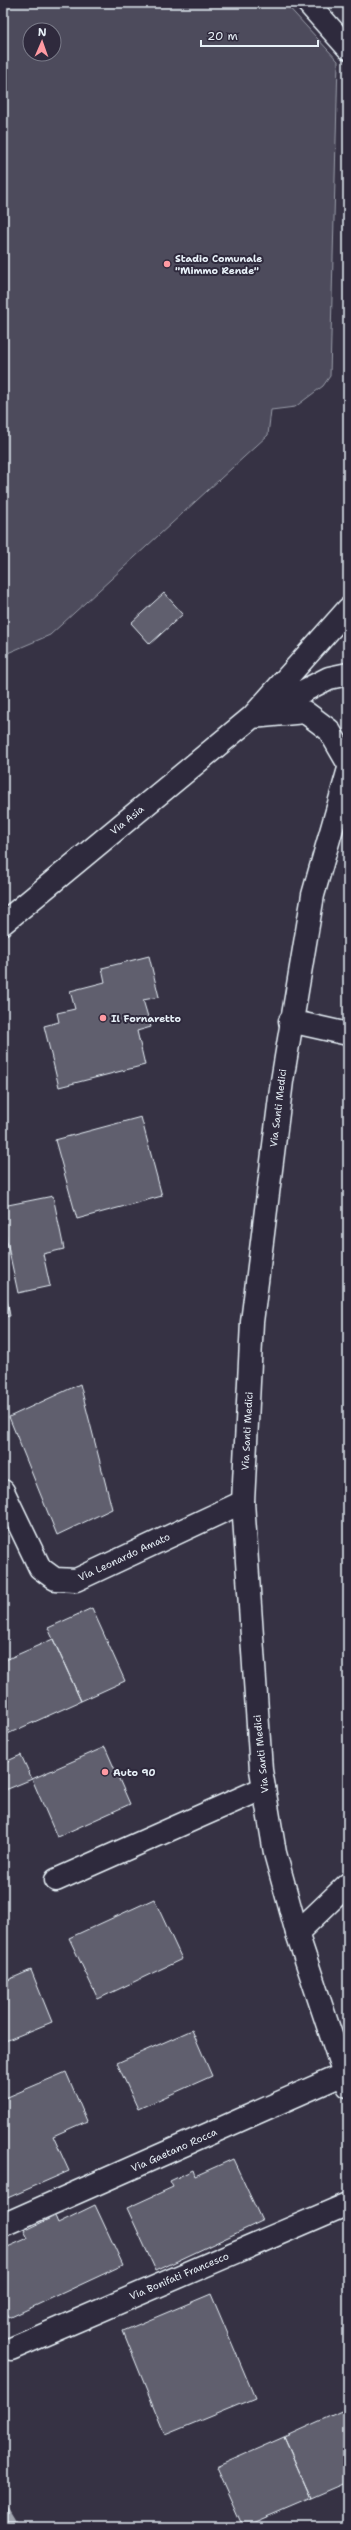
<svg xmlns="http://www.w3.org/2000/svg" width="351" height="2530" font-family="'Shantell Sans',sans-serif">
<style>
.green{fill:#4d4b5c;stroke:#9a9eaa;fill-rule:evenodd}
.lines{fill:none;stroke-linecap:round;stroke-linejoin:round}
.stream{stroke:#a0a4af;stroke-width:12}
.building{fill:#605e6e;stroke:#e8f1f8}
.minor-casing{stroke:#e8f1f8;stroke-width:25}
.tertiary-casing{stroke:#e8f1f8;stroke-width:25}
.minor{stroke:#2f2a3d;stroke-width:22}
.tertiary{stroke:#2f2a3d;stroke-width:22}
.poi-dot{fill:#ff9aa2;stroke:#2f2a3d;stroke-width:1.5}
.labels{text-anchor:middle;dominant-baseline:central;stroke-width:4;stroke-linejoin:round;paint-order:stroke}
.poi-label{font-size:10px;font-weight:bold;fill:#e8f1f8;stroke:#2f2a3d;text-anchor:start}
.street-label{font-size:10px;fill:#e8f1f8;stroke:#2f2a3d}
</style>
<rect width="100%" height="100%" fill="#363244"/>
<filter id="ink" filterUnits="userSpaceOnUse"><feTurbulence type="fractalNoise" baseFrequency=".025" numOctaves="2"/><feDisplacementMap in="SourceGraphic" scale="8" xChannelSelector="R" yChannelSelector="G"/><feConvolveMatrix kernelMatrix="1 2 1 2 8 2 1 2 1" color-interpolation-filters="sRGB"/></filter>
<g filter="url(#ink)">
<!-- green -->
<path class="green" d="M3,3h282l53,58 -8,315 -7,10 -28,21 -24,3 -3,25 -218,200 -47,20zM30,30h24v24h-24z"/>
<g class="lines">
<!-- stream -->
<path class="stream" d="M3,2512l9,15"/>
</g>
<!-- building -->
<path class="building" d="M164,593l19,21 -33,30 -19,-21z
M149,956l10,41 -16,3 8,27 -14,4 8,34 -86,22 -15,-61 15,-4 -2,-9 18,-4 -5,-18 35,-9 -3,-14z
M141,1117l21,79 -85,23 -22,-79z
M53,1196l11,53 -21,5 7,32 -32,7 -15,-70v-17z
M3,1278l7,38 -7,1z
M80,1384l32,125 -55,26 -48,-118z
M92,1608l33,73 -44,20 -33,-73z
M53,1639l28,62 -78,35v-75z
M105,1747l25,57 -73,33 -25,-58z
M21,1755l11,24 -29,12v-28z
M154,1899l28,60 -84,40 -29,-61z
M348,1943v15l-6,-13z
M3,1967l5,13 23,-10 21,52 -49,20z
M192,2030l20,46 -74,33 -21,-46z
M66,2072l21,49 -34,15 16,35 -66,29v-101z
M233,2159l29,62 -106,50 -29,-63 46,-21 -3,-6 23,-11 2,6z
M95,2205l28,60 -114,53 -6,-13v-56l25,-11 -4,-7 31,-15 3,7z
M211,2294l44,104 -90,37 -42,-104z
M348,2408v74l-37,16 -27,-61z
M284,2437l27,61 -68,29 -27,-60z"/>
<g class="lines">
<!-- minor casing -->
<g class="minor-casing">
<path id="minor" d="M308,3l40,45
M290,1021l58,13
M3,1491l37,77 15,11 21,1 167,-78
M56,1880l208,-92
M297,1933l51,-49
M3,2225l341,-151
M11,2349l337,-145"/>
</g>
<!-- tertiary casing -->
<g class="tertiary-casing">
<path id="tertiary" d="M264,711l65,-33 19,-4
M252,717l53,-5 24,18 19,33
M348,772l-35,123 -31,186 -30,241 -9,180 18,268 14,83 22,80 51,153
M3,923l249,-206 96,-108"/>
</g>
<!-- minor -->
<use href="#minor" class="minor"/>
<!-- tertiary -->
<use href="#tertiary" class="tertiary"/>
</g>
</g>
<!-- markers -->
<g class="poi-dot">
<circle cx="167" cy="264" r="4"/>
<circle cx="103" cy="1018" r="4"/>
<circle cx="105" cy="1772" r="4"/>
</g>
<g class="labels">
<!-- poi labels -->
<g class="poi-label">
<text x="175" y="258">Stadio Comunale<tspan x="175" dy="12">"Mimmo Rende"</tspan></text>
<text x="111" y="1018">Il Fornaretto</text>
<text x="113" y="1772">Auto 90</text>
</g>
<!-- street labels -->
<g class="street-label">
<text transform="translate(127 820) rotate(-39)">Via Asia</text>
<text transform="translate(278 1108) rotate(-83)">Via Santi Medici</text>
<text transform="translate(247 1431) rotate(-87)">Via Santi Medici</text>
<text transform="translate(124 1557) rotate(-25)">Via Leonardo Amato</text>
<text transform="translate(261 1754) rotate(-96)">Via Santi Medici</text>
<text transform="translate(174 2150) rotate(-24)">Via Gaetano Rocca</text>
<text transform="translate(179 2276) rotate(-23)">Via Bonifati Francesco</text>
</g>
</g>
<!-- margin -->
<rect width="351" height="2530" fill="none" stroke="#2f2a3d" stroke-width="16"/>
<rect x="8" y="8" width="335" height="2514" fill="none" stroke="#e8f1f8" stroke-width="1.5" filter="url(#ink)"/>
<!-- north arrow -->
<g transform="translate(42 42) rotate(2)"><circle r="19" fill="#2f2a3d" stroke="#797a88"/>
<path d="M0-3L7 15L0 10L-7 15Z" fill="#ff9aa2"/>
<text y="-6" font-size="11" font-weight="bold" text-anchor="middle" fill="#e8f1f8">N</text>
</g>
<!-- scale -->
<path d="M201 40v6h117v-6" fill="none" stroke="#e8f1f8" stroke-width="2"/>
<text x="207" y="40" font-size="12" fill="#e8f1f8" stroke="#2f2a3d" stroke-width="3" paint-order="stroke">20 m</text>
</svg>
